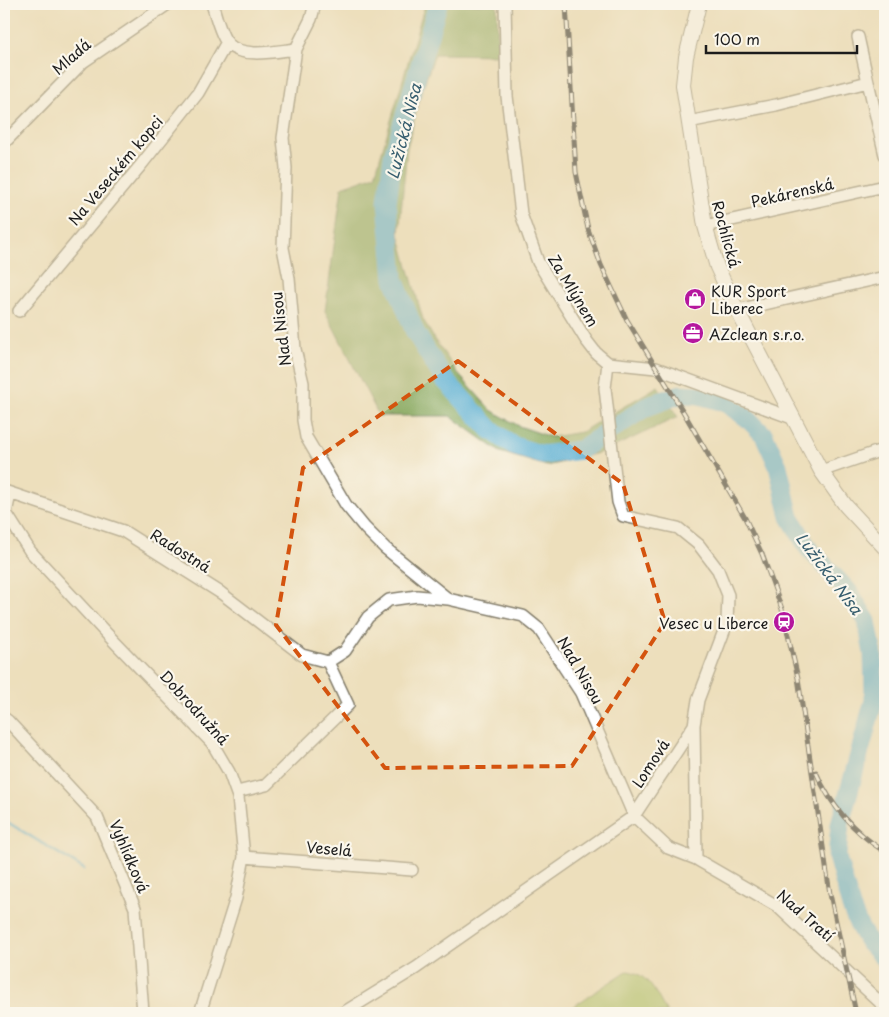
<svg xmlns="http://www.w3.org/2000/svg" width="889" height="1017" font-family="'Playpen Sans',sans-serif">
<style>
.green{fill:#a4be64;stroke:#606d40}
.forest{fill:#83a55a;stroke:#50603b}
.lines{fill:none;stroke-linecap:round;stroke-linejoin:round}
.stream{stroke:#56add3;stroke-width:3}
.river{stroke:#56add3;stroke-width:19}
.minor-casing{stroke:#847e6c;stroke-width:14}
.tertiary-casing{stroke:#847e6c;stroke-width:16}
.minor{stroke:#fff;stroke-width:11}
.tertiary{stroke:#fff;stroke-width:14}
.rail-casing{stroke:#1c1c1c;stroke-width:5}
.rail{stroke:#fbf7ec;stroke-width:3;stroke-dasharray:9;stroke-linecap:butt}
.marked{fill:none;stroke:#d4530e;stroke-width:4;stroke-dasharray:10 6;stroke-linejoin:round}
.labels{text-anchor:middle;dominant-baseline:central;stroke-width:4.5;stroke-linejoin:round;paint-order:stroke}
.street-label{font-size:15px;fill:#1c1c1c;stroke:#fbf7ec}
.poi-label{font-size:15px;fill:#1c1c1c;stroke:#fbf7ec;text-anchor:start}
.water-label{font-size:16px;font-style:italic;fill:#365d6e;stroke:#fbf7ec}
</style>
<rect width="100%" height="100%" fill="#fbf7ec"/>
<filter id="ink" filterUnits="userSpaceOnUse"><feTurbulence type="fractalNoise" baseFrequency=".02" numOctaves="2"/><feDisplacementMap in="SourceGraphic" scale="10" xChannelSelector="R" yChannelSelector="G"/><feConvolveMatrix kernelMatrix="1 2 1 2 8 2 1 2 1" color-interpolation-filters="sRGB"/></filter>
<filter id="wash" filterUnits="userSpaceOnUse"><feTurbulence type="fractalNoise" baseFrequency=".0096" numOctaves="4" result="noise"/><feDisplacementMap in="SourceGraphic" scale="20" xChannelSelector="R" yChannelSelector="G"/><feGaussianBlur stdDeviation="1.12" result="paint"/><feColorMatrix in="noise" values="0 0 0 0 0 0 0 0 0 0 0 0 0 0 0 0 0 1.4 0 .05"/><feComposite in="paint" operator="in"/></filter>
<g filter="url(#wash)">
<rect width="100%" height="100%" fill="#eddfbc"/>
<!-- green -->
<path class="green" d="M627,971c22,2 30,25 40,42h-104z"/>
<!-- forest -->
<path class="forest" d="M425,4h72l1,51 -63,-1 -14,39 -14,55 -8,86 24,85 12,21 25,36 31,34 28,16 32,11 30,-5 77,-46 20,31 -75,35 -56,14 -47,-14 -50,-36h-71l-54,-105 17,-124 33,-12z"/>
<g class="lines">
<!-- stream -->
<path class="stream" d="M4,820l80,49"/>
<!-- river -->
<path class="river" d="M438,4l-45,152 -6,46 7,77 21,53 29,47 47,51 23,16 29,9 37,-5 66,-43 35,-13 18,1 25,7 23,16 17,17 14,31 12,51 18,31 41,44 18,29 6,33 1,46 -34,124 -3,33 14,50 7,17 10,18 17,17"/>
</g>
</g>
<g filter="url(#ink)">
<g class="lines">
<!-- minor casing -->
<g class="minor-casing">
<path id="minor" d="M212,4c4,11 8,31 16,40 15,15 49,7 68,5
M315,4l-4,15 -15,30 -13,89 3,30 -3,80 6,30 6,71 8,34v37l3,17 40,68 19,23 20,20 63,51
M505,4l2,92 14,118 17,48 48,78 10,13 12,10 48,5 136,50
M858,37l10,45
M688,122l88,-17 92,-23 17,73
M4,143l79,-81 85,-58
M705,226l180,-40
M737,310l148,-33
M19,311l122,-146 57,-72 29,-51
M821,471l64,-22
M4,491l119,40 98,62 81,62 26,7
M10,494l-4,19 24,38 76,82 106,110 17,29 9,25 6,60 -8,41 -36,115
M328,662l17,-11 23,-34 21,-17 28,-4 31,3 75,17 16,13 42,64 53,123 34,32 28,11 81,47 108,101
M4,718l4,3 89,96 38,91 8,105
M694,725l2,134
M237,792l29,-7 82,-80 -20,-43
M244,857l168,13
M343,1013l73,-45 218,-152 60,-91 4,-25 29,-77 1,-28 -10,-25 -19,-25 -21,-17 -55,-12 -5,-14 -13,-114 3,-25"/>
</g>
<!-- tertiary casing -->
<g class="tertiary-casing">
<path id="tertiary" d="M699,4l-13,53 -3,28 22,141 12,41 20,43 84,161 25,35 39,42"/>
</g>
<!-- minor -->
<use href="#minor" class="minor"/>
<!-- tertiary -->
<use href="#tertiary" class="tertiary"/>
<!-- rail casing -->
<g class="rail-casing">
<path id="rail" d="M566,4l10,168 12,57 13,36 26,55 57,93 61,105 17,36 20,55 16,69 32,216 26,119
M816,772c15,35 38,60 69,80"/>
</g>
<!-- rail -->
<use href="#rail" class="rail"/>
</g>
</g>
<!-- marked area -->
<path d="M0 0H889V1017H0ZM458,361l165,123 42,138 -93,144 -187,2 -109,-143 27,-157z" fill="#eddfbc" fill-opacity=".55" fill-rule="evenodd"/>
<path class="marked" d="M458,361l165,123 42,138 -93,144 -187,2 -109,-143 27,-157z"/>
<!-- icons -->
<defs>
<g id="shop-disc" transform="scale(1.125)"><circle r="9.5" fill="#b5179e" stroke="#fbf7ec"/><path d="M-5-2.5h2.3a2.7 3.5 0 0 1 5.4 0H5L5.5 6h-11ZM-1.5-2.5h3a1.5 2.3 0 0 0-3 0Z" fill="#fff"/></g>
<g id="office-disc" transform="scale(1.125)"><circle r="9.5" fill="#b5179e" stroke="#fbf7ec"/><path d="M-6-3h4V-5.5h4V-3h4V5H-6ZM-1-4.5V-3h2v-1.5ZM-6 0V1H6V0Z" fill="#fff"/></g>
<g id="station-disc" transform="scale(1.125)"><circle r="9.5" fill="#b5179e" stroke="#fbf7ec"/><path d="M-3-6H3Q5-6 5-4V2Q5 4 3 4L4.5 6H3L1.5 4h-3L-3 6H-4.5L-3 4Q-5 4-5 2V-4Q-5-6-3-6ZM-3.5-4v3h7v-3ZM-3.5 1v1.5H-2V1ZM2 1v1.5H3.5V1Z" fill="#fff"/></g>
</defs>
<g fill-rule="evenodd">
<use href="#shop-disc" x="695" y="299"/>
<use href="#office-disc" x="693" y="333"/>
<use href="#station-disc" x="784" y="622"/>
</g>
<g class="labels">
<!-- street labels -->
<g class="street-label">
<text transform="translate(71 56) rotate(-41)">Mladá</text>
<text transform="translate(115 170) rotate(-50)">Na Veseckém kopci</text>
<text transform="translate(792 192) rotate(-13)">Pekárenská</text>
<text transform="translate(727 234) rotate(75)">Rochlická</text>
<text transform="translate(574 290) rotate(59)">Za Mlýnem</text>
<text transform="translate(280 329) rotate(-97)">Nad Nisou</text>
<text transform="translate(181 550) rotate(32)">Radostná</text>
<text transform="translate(581 670) rotate(60)">Nad Nisou</text>
<text transform="translate(195 707) rotate(48)">Dobrodružná</text>
<text transform="translate(650 763) rotate(-57)">Lomová</text>
<text transform="translate(329 848) rotate(5)">Veselá</text>
<text transform="translate(130 856) rotate(67)">Vyhlídková</text>
<text transform="translate(806 915) rotate(41)">Nad Tratí</text>
</g>
<!-- poi labels -->
<g class="poi-label">
<text x="711" y="290">KUR Sport<tspan x="711" dy="17">Liberec</tspan></text>
<text x="709" y="333">AZclean s.r.o.</text>
<text x="768" y="622" text-anchor="end">Vesec u Liberce</text>
</g>
<!-- water labels -->
<g class="water-label">
<text transform="translate(403 131) rotate(-76)">Lužická Nisa</text>
<text transform="translate(830 573) rotate(53)">Lužická Nisa</text>
</g>
</g>
<!-- margin -->
<rect width="889" height="1017" fill="none" stroke="#fbf7ec" stroke-width="20"/>
<!-- scale -->
<path d="M706 45v8h151v-8" fill="none" stroke="#1c1c1c" stroke-width="2.5"/>
<text x="714" y="45" font-size="15" fill="#1c1c1c" stroke="#fbf7ec" stroke-width="4" paint-order="stroke">100 m</text>
</svg>
